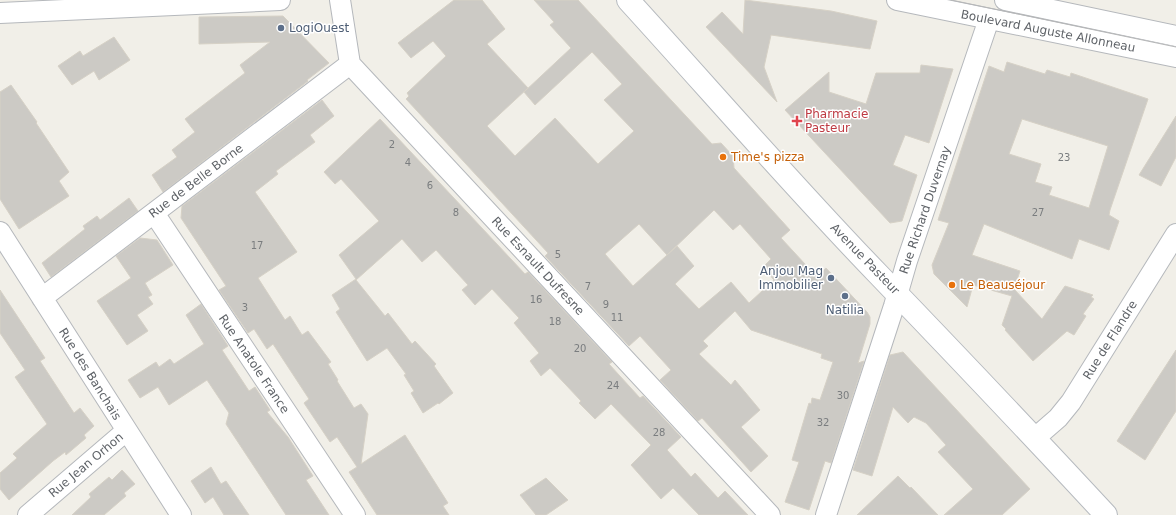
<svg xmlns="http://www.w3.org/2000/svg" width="1176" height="515" font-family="'DejaVu Sans',sans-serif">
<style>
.building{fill:#cccac5;stroke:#d6d1c6;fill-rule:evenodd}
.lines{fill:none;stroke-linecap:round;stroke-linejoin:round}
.street-casing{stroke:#b5b8bc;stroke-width:22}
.secondary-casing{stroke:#b6babf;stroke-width:24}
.street{stroke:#fff;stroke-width:20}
.secondary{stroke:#fff;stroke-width:22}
.tram{stroke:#b6b7b8;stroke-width:1}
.service-dot{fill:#5c6f8a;stroke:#fff;stroke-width:1.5}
.health-dot{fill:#e0444e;stroke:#fff;stroke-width:1.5}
.food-dot{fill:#e8710a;stroke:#fff;stroke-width:1.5}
.labels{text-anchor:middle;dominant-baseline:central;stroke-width:3;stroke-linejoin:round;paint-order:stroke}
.number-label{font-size:10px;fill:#7a7d7f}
.service-label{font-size:12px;fill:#4e5e75;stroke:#fff;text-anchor:start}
.street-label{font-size:12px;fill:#5f6368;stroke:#fff}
.health-label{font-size:12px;fill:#be3a42;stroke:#fff;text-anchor:start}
.food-label{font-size:12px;fill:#c56008;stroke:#fff;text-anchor:start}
</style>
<rect width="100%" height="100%" fill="#f1efe8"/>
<!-- building -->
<path class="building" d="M454,0h28l23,29 -18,15 41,44 -41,38 28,30 40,-38 43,46 36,-33 -30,-31 18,-16 -30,-32 -57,53 -11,-13 47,-44 -21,-23 4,-3 -20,-22h44l134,144 9,-1 12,13 1,12 56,62 -9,8 24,26 12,12 9,-8 41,44 3,5v7l-12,39 6,-2 -33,102 -6,-2 -16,49 -24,-8 14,-40 -7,-2 17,-57 2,1 1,-6 8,2 13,-38 -12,-4 1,-4 -71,-24 -16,-19 -32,30 5,5 -9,8 32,31 4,-5 25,30 -19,17 27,29 -17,16 -49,-54 -4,3 -38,-41 11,-10 -31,-34 -11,10 -84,-90 3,-3 -142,-154 3,-3 -2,-3 39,-37 -13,-15 -22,17 -13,-15zM714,210l19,20 7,-6 31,35 -8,8 11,13 -25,23 -18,-21 -32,27 -24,-25 19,-18 -17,-20 -44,40 -28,-32 34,-30 28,31z
M745,0l86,11 46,10 -7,28 -99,-14 -7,32 13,35 -71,-75 16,-15 21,22z
M283,16l46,47 -22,17 1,1 -145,111 -11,-17 25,-18 -5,-7 23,-18 -10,-13 60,-46 -5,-8 30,-23 -71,2v-27z
M114,37l16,23 -31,20 -5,-9 -22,14 -14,-19 22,-15 3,5z
M1007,62l38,12 2,-4 23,7 1,-4 77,26 -38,111 -1,5 10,6 -10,29 -30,-11 -7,20 -88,-35 -12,31 48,16 -6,18 28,30 23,-33 28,9 -2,2 3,2 -11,15 3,2 -12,19 -7,-4 -34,30 -28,-31 1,-1 -4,-4 10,-29 -39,-11 -6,22 -33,-33 -2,-9 17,-42 -11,-3 51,-154 15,6zM1022,119l86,27 -19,62 -40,-13 3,-8 -17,-5 6,-18 -32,-10z
M921,65l32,4 -24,74 -24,-8 -12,30 24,10 -15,46 -12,2 -105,-113 44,-38v20l37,12 10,-31h44z
M11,85l26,37 -1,1 33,49 -10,9 10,15 -50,33 -19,-30v-107z
M322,100l12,16 -24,19 5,7 -39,29 2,3 -23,18 42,60 -39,26 27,42 5,-4 12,19 6,-4 23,31 -3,2 10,16 -1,1 17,27 7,-4 7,10 -7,50 44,-29 43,68 -5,3 6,9h-72l-28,-43 8,-5 -20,-30 -7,5 -26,-39 5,-4 -36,-55 -6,5 -13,-20 -6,4 -29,-43 7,-4 -45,-68 1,-12z
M1176,116v41l-15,29 -22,-11z
M380,119l145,155 3,-2 84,90 -3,2 31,34 3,-2 38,41 -14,13 24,27 4,-4 23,25 7,-7 23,24h-49l-26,-27 -12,11 -30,-34 20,-20 -40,-41 -16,15 -16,-16 2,-2 -31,-33 -9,8 -11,-15 9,-8 -25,-30 5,-5 -27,-29 -17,16 -13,-15 6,-5 -32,-35 -14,12 -20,-23 -46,41 29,36 3,-3 24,31 3,-3 21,23 -2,2 19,27 -14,11 -1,-1 -15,10 -12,-20 3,-2 -10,-16 2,-1 -19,-26 -20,13 -31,-49 4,-3 -8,-14 24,-16 -17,-24 40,-34 -38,-42 -6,5 -11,-12z
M129,198l9,13 -87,66 -9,-14 43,-34 -2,-3 14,-10 3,4z
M140,238l17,2 16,25 -28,18 7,12 -4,2 5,7 -16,11 11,16 -21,14 -30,-44 34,-23 -15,-22z
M0,290l45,68 -5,3 34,52 6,-5 14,18 -10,9 2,3 -20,17 -1,-3 -12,9 -44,39 -9,-11v-16l17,-15 -4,-4 34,-30 -32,-47 10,-7 -25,-37z
M201,304l27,42 -6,4 27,41 6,-4 15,23 -3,2 21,25 25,39 -7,4 23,35h-43l-60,-91 3,-11 -22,-33 -38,25 -11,-18 -18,11 -12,-18 28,-18 3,5 11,-8 4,5 30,-20 -18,-29z
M1176,350v61l-31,49 -28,-19z
M903,352l127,137 -28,26h-58l29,-26 -35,-37 8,-7 -20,-22 -12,-6 -6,6 -15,-16 -21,69 -19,-6 37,-115z
M211,467l10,17 5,-3 23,34h-25l-11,-18 -8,6 -14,-22z
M122,470l13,14 -11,9 2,3 -22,19h-32l19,-18 -2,-3 20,-17 3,3z
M898,476l12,12 1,-1 27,28h-81z
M546,478l22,22 -22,15h-10l-16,-20z"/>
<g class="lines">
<!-- street casing -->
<g class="street-casing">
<path id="street" d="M340,0l10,64 420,451
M897,0l279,57
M1005,0l171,36
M0,13l280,-13
M154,213l201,302
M0,232l181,283
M42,298l308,-234
M1035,438l23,-20 13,-16 105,-168
M28,515l98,-84
M826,515l68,-209 13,-45 82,-242"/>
</g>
<!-- secondary casing -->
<g class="secondary-casing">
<path id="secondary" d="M628,0c83,91 164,185 250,274 77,80 153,160 228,241"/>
</g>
<!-- street -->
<use href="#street" class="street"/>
<!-- secondary -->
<use href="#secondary" class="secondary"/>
<!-- tram -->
<path class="tram" d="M951,0l225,47"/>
</g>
<!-- markers -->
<g class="service-dot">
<circle cx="281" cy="28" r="4"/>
<circle cx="831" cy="278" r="4"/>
<circle cx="845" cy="296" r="4"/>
</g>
<path class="health-dot" d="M795 115h4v4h4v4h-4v4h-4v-4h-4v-4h4z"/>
<g class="food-dot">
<circle cx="723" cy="157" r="4"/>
<circle cx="952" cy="285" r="4"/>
</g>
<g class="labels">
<!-- number labels -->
<g class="number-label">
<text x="392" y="144">2</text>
<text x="1064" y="157">23</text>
<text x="408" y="162">4</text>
<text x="430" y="185">6</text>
<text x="456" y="212">8</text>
<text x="1038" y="212">27</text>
<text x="257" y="245">17</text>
<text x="558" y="254">5</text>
<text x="588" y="286">7</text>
<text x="536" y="299">16</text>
<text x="606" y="304">9</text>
<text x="245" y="307">3</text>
<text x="617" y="317">11</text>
<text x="555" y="321">18</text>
<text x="580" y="348">20</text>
<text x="613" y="385">24</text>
<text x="843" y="395">30</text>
<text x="823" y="422">32</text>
<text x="659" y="432">28</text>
</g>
<!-- service labels -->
<g class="service-label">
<text x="289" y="28">LogiOuest</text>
<text x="823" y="271" text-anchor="end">Anjou Mag<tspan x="823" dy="14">Immobilier</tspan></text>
<text x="845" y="310" text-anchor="middle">Natilia</text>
</g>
<!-- street labels -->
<g class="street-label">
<text transform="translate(1048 31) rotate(11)">Boulevard Auguste Allonneau</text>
<text transform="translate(196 181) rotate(-37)">Rue de Belle Borne</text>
<text transform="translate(925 210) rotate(-71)">Rue Richard Duvernay</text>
<text transform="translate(865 259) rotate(46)">Avenue Pasteur</text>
<text transform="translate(538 266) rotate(47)">Rue Esnault Dufresne</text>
<text transform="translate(1110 340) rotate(-58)">Rue de Flandre</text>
<text transform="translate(254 364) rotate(56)">Rue Anatole France</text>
<text transform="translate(90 374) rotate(58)">Rue des Banchais</text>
<text transform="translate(86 465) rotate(-40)">Rue Jean Orhon</text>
</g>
<!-- health labels -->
<g class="health-label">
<text x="805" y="114">Pharmacie<tspan x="805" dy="14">Pasteur</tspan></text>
</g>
<!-- food labels -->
<g class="food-label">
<text x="731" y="157">Time's pizza</text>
<text x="960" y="285">Le Beauséjour</text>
</g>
</g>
</svg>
